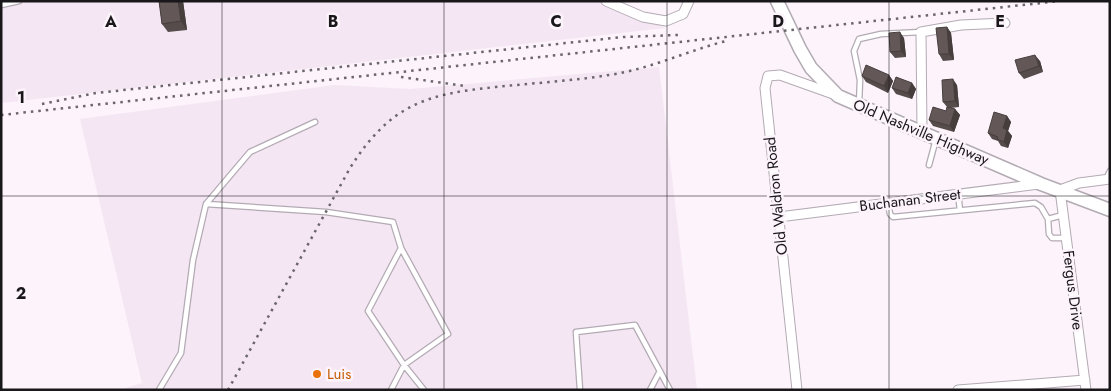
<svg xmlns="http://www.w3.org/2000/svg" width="1111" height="391" font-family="Jost,sans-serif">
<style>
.built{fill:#f5e6f4}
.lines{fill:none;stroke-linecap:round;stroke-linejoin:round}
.service-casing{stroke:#b3abb3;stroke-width:7}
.minor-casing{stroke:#b3abb3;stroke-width:11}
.secondary-casing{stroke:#b3abb3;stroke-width:15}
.service{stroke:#fff;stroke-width:4.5}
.minor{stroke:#fff;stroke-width:9}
.secondary{stroke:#fff;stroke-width:12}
.rail{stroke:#6b666b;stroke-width:2.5;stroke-dasharray:2.5 5;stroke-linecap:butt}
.wall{fill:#554c4b}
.shaded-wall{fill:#453e3d}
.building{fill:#635857;stroke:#453e3d}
.grid{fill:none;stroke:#1a171a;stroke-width:1;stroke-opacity:0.55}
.food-dot{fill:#e8710a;stroke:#fcf3fb;stroke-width:2}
.labels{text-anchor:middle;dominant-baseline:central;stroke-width:5;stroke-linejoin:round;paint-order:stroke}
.street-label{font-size:15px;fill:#1a171a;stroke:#fcf3fb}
.food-label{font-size:15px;fill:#c56008;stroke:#fcf3fb;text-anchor:start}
.grid-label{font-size:16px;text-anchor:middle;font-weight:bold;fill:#1a171a;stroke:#fcf3fb;stroke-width:5;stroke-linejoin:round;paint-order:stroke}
</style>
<rect width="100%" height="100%" fill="#fcf3fb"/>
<!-- built -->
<path class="built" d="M1,1h598l66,27 -664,75z
M659,67l38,323h-578l23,-7 -62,-264 254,-34 76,4z"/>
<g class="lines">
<!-- service casing -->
<g class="service-casing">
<path id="service" d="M1,5l18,-4
M859,104l1,-24 -6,-29 5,-12 22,-5 40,-2
M929,165l7,-26
M1106,179l4,-8
M958,194l2,16
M888,203l2,11 3,3 142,-14 6,4 7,12
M206,204l120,8 67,10 8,26 47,86 -44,31 -36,-54 33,-63
M1063,215l-15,4 1,15 3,4h15
M159,390l22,-37 12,-93 13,-56 44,-52 65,-30
M391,390l13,-25 20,25
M580,390l-4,-58 59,-7 35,65
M650,390l10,-19"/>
</g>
<!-- minor casing -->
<g class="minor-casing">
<path id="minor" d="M606,1l37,16 23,4 17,-7 6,-13
M922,132l-1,-100 40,-7 44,-2
M779,217l260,-33
M797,390l-32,-302 3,-12 12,-1 56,20
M958,390l127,-10
M1086,390l-26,-200 19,-7 31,-4"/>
</g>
<!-- secondary casing -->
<g class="secondary-casing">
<path id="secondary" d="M777,1l23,48 11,19 27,28 203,88 69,26"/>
</g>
<!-- service -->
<use href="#service" class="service"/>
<!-- minor -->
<use href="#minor" class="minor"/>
<!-- secondary -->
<use href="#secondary" class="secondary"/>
<!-- rail -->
<path class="rail" d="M401,77l64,9
M42,104l54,-11 527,-56 55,-2
M1,115l1059,-114
M228,390l122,-222c40,-63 75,-74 146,-81 37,-4 76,-6 113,-12 41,-6 78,-24 117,-34"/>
</g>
<!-- wall -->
<path class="wall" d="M159,1h24l4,29 -19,2 -6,-8z
M947,27l4,6 3,27 -11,1 -4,-7z
M904,38l2,19 -11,1 -5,-6z
M1040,61l3,11 -19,7 -5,-6z
M889,75l4,6 -5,12 -22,-11 -4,-6z
M912,83l4,6 -4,10 -16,-5 -4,-6z
M957,85l2,22 -8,1 4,1 5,6 -6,17 -21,-6 -4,-6 17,-9 1,-4 -4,-5z
M1007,116l4,6 -3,9 4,5 -4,12 -7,-2 -3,-5 -6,-2 -4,-6z"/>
<!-- shaded-wall -->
<path class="shaded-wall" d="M178,1h5l4,29 -6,-9z
M947,27l4,6 3,27 -5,-6z
M900,32l4,6 2,19 -5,-6z
M1035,55l5,6 3,11 -4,-6z
M889,75l4,6 -5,12 -4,-7z
M953,79l4,6 2,22 -4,-6z
M912,83l4,6 -4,10 -4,-6z
M955,109l5,6 -6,17 -4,-6z
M1007,116l4,6 -3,9 4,5 -4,12 -4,-6 -1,-14z"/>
<!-- building -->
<path class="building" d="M159,1h19l3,20 -19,3z
M947,27l2,27h-10l-3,-26z
M900,32l1,19 -11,1 -1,-19z
M1035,55l4,11 -20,7 -4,-13z
M866,65l23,10 -5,11 -22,-10z
M896,77l16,6 -4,10 -16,-5z
M953,79l2,22 -12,1 -1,-22z
M933,107l13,4 1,-4 8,2 -5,17 -21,-6z
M994,112l13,4 -4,12 4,2 -3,12 -7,-3 1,-2 -10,-4z"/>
<!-- grid -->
<path class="grid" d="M222,1v389M444,1v389M667,1v389M889,1v389M1,196h1109"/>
<!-- markers -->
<circle class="food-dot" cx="317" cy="374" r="5"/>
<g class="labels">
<!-- street labels -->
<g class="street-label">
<text transform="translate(921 132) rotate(23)">Old Nashville Highway</text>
<text transform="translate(776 196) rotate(-96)">Old Waldron Road</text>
<text transform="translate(910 200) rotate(-7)">Buchanan Street</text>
<text transform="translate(1073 290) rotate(83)">Fergus Drive</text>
</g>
<!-- food labels -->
<g class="food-label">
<text x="327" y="374">Luis</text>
</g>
</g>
<g class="grid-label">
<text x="111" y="27">A</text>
<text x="333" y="27">B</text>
<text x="556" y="27">C</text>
<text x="778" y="27">D</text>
<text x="1000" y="27">E</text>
<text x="21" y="103">1</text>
<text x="21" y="299">2</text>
</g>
<!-- border -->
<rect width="1111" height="391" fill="none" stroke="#1a171a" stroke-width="5"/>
</svg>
